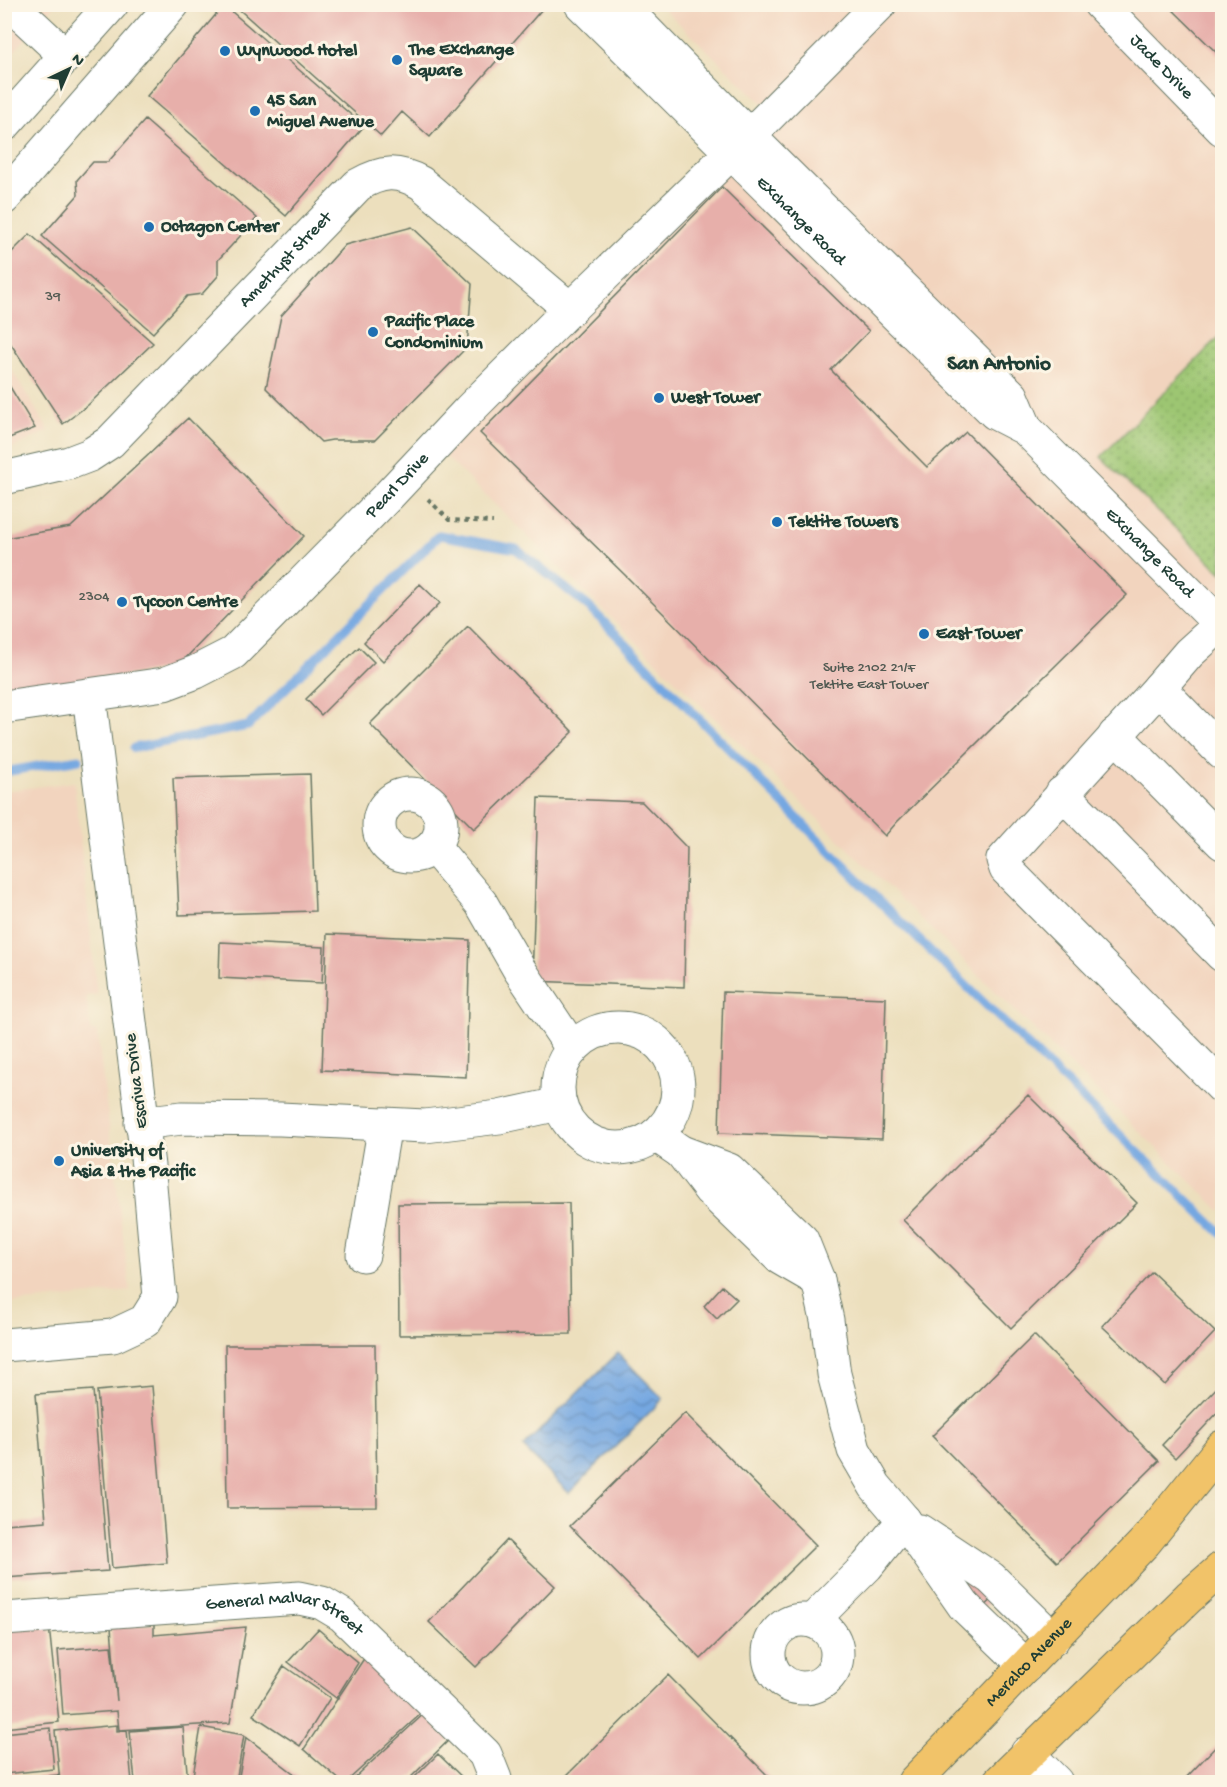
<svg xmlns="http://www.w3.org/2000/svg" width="1227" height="1787" font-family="'Gochi Hand',sans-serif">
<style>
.built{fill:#f2d4be}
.grass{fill:url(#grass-dots);stroke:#5e8253;stroke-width:1.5}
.water{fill:url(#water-waves);stroke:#4a728a;stroke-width:1.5}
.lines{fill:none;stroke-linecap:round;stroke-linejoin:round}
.stream{stroke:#75a7e1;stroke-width:9}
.building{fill:#e7afaa}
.minor-casing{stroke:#677664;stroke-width:35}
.major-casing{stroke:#677664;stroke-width:35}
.path{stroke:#677664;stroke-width:4;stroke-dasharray:4.5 4.5;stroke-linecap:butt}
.minor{stroke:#fff;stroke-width:33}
.major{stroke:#f1c369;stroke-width:33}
.poi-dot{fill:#1f6fb2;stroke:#fcf5e5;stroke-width:2}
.labels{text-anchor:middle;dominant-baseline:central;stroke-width:6;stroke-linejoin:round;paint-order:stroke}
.number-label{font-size:15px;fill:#515a52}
.poi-label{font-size:18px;font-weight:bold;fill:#1f3d34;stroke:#fcf5e5;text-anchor:start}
.street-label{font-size:18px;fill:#1f3d34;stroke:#fcf5e5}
.quarter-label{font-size:21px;font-weight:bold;fill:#1f3d34;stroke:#fcf5e5}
</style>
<defs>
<pattern id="grass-dots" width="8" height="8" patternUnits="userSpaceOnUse" patternTransform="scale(1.5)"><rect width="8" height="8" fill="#9dc672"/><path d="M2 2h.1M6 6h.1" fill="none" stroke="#7fa25e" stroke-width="1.8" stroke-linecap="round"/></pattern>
<pattern id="water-waves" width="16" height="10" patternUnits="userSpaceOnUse" patternTransform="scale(1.5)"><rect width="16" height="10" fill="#75a7e1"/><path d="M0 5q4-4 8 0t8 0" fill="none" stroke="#5f89b7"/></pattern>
</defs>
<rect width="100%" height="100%" fill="#fcf5e5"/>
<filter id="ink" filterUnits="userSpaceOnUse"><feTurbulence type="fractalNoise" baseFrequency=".0167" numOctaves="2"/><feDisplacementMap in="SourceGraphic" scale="12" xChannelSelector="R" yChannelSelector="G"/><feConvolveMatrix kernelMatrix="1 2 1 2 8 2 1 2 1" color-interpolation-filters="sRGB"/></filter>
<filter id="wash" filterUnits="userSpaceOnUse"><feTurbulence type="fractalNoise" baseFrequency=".008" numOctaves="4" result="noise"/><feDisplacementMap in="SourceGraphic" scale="24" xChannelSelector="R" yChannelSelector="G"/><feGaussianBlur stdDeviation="1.35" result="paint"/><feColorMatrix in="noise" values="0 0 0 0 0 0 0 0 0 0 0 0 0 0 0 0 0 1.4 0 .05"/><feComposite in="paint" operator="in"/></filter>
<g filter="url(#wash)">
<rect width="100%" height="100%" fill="#ecdfbd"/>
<!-- built -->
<path class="built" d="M5,5h50l-50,57z
M660,5h562v1207l-778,-757 320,-350z
M4,357l45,74 -44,20h-1z
M74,782l23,212 -11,2 5,35h6l33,260 -125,13v-513z"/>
<!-- grass -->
<path class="grass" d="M1222,334v239l-121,-116z"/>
<!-- water -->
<path class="water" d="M618,1353l45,46 -94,94 -46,-46z"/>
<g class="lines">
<!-- stream -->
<path class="stream" d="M134,748l114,-22 191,-191 77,14 72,57 291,295 343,333
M4,772l75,-13"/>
</g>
<g id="blocks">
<!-- building -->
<path class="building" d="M233,4h306l4,4 -113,129 -28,-25 -21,24z
M1167,4h55v54z
M224,5l140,121 -78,90 -139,-120z
M145,120l112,98 -39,42v16l-16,18 -15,2 -34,37 -111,-97 36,-41 -1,-15 16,-18h15z
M722,187l147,144 -38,39 96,97 39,-35 161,163 -230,227 -12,14 -257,-258 -148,-145z
M412,227l60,57 -5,63 -92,93h-43l-11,2 -55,-54 15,-72 64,-71z
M30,234l123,109 -65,62 -25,19 -58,-89v-76z
M4,377l31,51 -31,12z
M188,418l116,118 -127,131 -172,29v-158l66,-11z
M420,584l20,19 -57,58 -19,-19z
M468,626l105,106 -99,97 -104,-105z
M359,647l15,15 -53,53 -15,-16z
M310,774l5,137 -136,4 -6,-137z
M538,798l104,4 45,46 -3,139 -152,-6z
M327,934l143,6 -4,137 -144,-7z
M220,942l104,5 -2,36 -103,-5z
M723,992l163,6 -4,141 -163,-6z
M1028,1095l109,108 -126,125 -108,-108z
M569,1203l2,131 -172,1 -1,-131z
M1152,1272l63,60 -50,53 -63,-59z
M722,1286l15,13 -20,20 -13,-13z
M1034,1335l125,126 -102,101 -125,-126z
M225,1345h150l2,162 -150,1z
M1222,1382v26l-47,50 -13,-13z
M152,1386l15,177 -55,5 -15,-177z
M93,1390l15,181 -104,7v-54l42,-3 -10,-127z
M685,1413l131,132 -115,114 -131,-133z
M507,1540l48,46 -79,81 -47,-45z
M975,1572l22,23 -14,13 -22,-23z
M154,1624v11l92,-8 -16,96 -111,7 -2,-19 -54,4 -5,-65 53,-4 6,55 -6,-74z
M49,1626l10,96 -55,6v-98z
M318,1629l40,34 -22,35 -48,-36z
M369,1651l55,60 -78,71h-4l-38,-33z
M284,1666l46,32 -30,48 -47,-31z
M668,1675l106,107h-214z
M427,1711l25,26 -46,45h-56z
M117,1725v6l10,-1 5,52h-72l-5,-51z
M183,1727l5,55h-53l-5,-51z
M201,1727l43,8 -8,47h-44z
M50,1728l4,41 -50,5v-41z
M246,1737l59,45h-67z
M1222,1740v42h-40z
M438,1754l29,28h-57z
M58,1775v7h-54v-2z"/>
</g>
</g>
<g filter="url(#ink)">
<use href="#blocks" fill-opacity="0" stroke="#677664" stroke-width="1.5"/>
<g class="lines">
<!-- minor casing -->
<g class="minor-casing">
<g id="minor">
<path d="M10,4l56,52"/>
<path id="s1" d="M581,4l414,409 31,16 196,197"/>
<path d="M620,4l129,132 263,260 14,33"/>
<path id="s2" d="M1100,4l122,125"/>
<path d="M4,125l108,-121"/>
<path d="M749,136l131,-132"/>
<path d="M4,198l169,-194"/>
<path id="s3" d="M4,478l65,-15 21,-8 20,-13 248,-257c24,-14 39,-15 63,-2l149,126"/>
<path d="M1221,624l-32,29 -30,35 63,65"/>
<path d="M1159,688l-156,172 3,9 216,218"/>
<path id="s4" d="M4,707l160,-23 32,-12 37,-19 156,-158 80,-85 101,-101 162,-157"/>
<path d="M1115,735l107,108"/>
<path d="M1062,793l160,162"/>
<circle cx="410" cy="825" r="31"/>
<path d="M433,846l48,57 38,66 53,79"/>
<circle cx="618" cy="1088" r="60"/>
<path d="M141,1123l41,-5 98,1 145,7 74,-9 60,-13"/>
<path d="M656,1135l25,17 48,18 73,70 16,40 9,40 7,54 20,76 21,36 29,34 60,86 62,60"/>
<path d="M681,1152l29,38 70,68 38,22"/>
<path d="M363,1255l22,-131"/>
<path d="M4,1345l109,-9 32,-15 15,-24 -11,-123 -60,-479"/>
<path d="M920,1531l71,47 62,61"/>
<path id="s5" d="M4,1619l295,-21 23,5 20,12 143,139 10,25 -1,3"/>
<circle cx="803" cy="1654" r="34"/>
<path d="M812,1621l55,-55 37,-46"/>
<path d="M1027,1753l29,29"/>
</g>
</g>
<!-- major casing -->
<g class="major-casing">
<g id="major">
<path id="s6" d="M914,1782l231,-240 77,-95"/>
<path d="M999,1782l190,-185 33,-29"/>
</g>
</g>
<!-- path -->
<path class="path" d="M428,499l21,21 44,2"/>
<!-- minor -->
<use href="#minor" class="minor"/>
<!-- major -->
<use href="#major" class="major"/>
</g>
</g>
<!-- markers -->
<g class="poi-dot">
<circle cx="225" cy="51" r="6"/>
<circle cx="397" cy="60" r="6"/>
<circle cx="255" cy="111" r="6"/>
<circle cx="149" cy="227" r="6"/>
<circle cx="373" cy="332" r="6"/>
<circle cx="659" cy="398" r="6"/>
<circle cx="777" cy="522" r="6"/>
<circle cx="122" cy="602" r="6"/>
<circle cx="924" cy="634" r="6"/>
<circle cx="59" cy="1161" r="6"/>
</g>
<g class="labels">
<!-- number labels -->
<g class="number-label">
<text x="53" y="297">39</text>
<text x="94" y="597">2304</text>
<text x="869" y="668">Suite 2102 21/F<tspan x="869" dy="17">Tektite East Tower</tspan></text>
</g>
<!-- poi labels -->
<g class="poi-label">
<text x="409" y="50">The Exchange<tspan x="409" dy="21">Square</tspan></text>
<text x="237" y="51">Wynwood Hotel</text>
<text x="267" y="101">45 San<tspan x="267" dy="21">Miguel Avenue</tspan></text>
<text x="161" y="227">Octagon Center</text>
<text x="385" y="322">Pacific Place<tspan x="385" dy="21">Condominium</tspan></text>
<text x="671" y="398">West Tower</text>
<text x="789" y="522">Tektite Towers</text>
<text x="134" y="602">Tycoon Centre</text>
<text x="936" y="634">East Tower</text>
<text x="71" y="1151">University of<tspan x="71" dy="21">Asia &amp; the Pacific</tspan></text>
</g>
<!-- street labels -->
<g class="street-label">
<text stroke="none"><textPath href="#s2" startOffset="88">Jade Drive</textPath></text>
<text stroke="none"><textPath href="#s1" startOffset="309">Exchange Road</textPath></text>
<text stroke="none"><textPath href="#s3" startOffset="366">Amethyst Street</textPath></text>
<text stroke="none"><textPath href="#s4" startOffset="472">Pearl Drive</textPath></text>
<text stroke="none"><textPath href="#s1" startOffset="792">Exchange Road</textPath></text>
<text transform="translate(137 1081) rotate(-97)">Escriva Drive</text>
<text stroke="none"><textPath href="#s5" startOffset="285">General Malvar Street</textPath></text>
<text stroke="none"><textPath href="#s6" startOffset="166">Meralco Avenue</textPath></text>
</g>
<!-- quarter labels -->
<g class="quarter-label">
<text x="999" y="365">San Antonio</text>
</g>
</g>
<!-- margin -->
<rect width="1227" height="1787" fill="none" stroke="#fcf5e5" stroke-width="24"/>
<!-- north arrow -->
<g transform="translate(69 69) rotate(44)" stroke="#fcf5e5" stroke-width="4.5" paint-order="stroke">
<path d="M0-4.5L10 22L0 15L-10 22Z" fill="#1f3d34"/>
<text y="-9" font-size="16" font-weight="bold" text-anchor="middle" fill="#1f3d34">N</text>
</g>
</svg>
